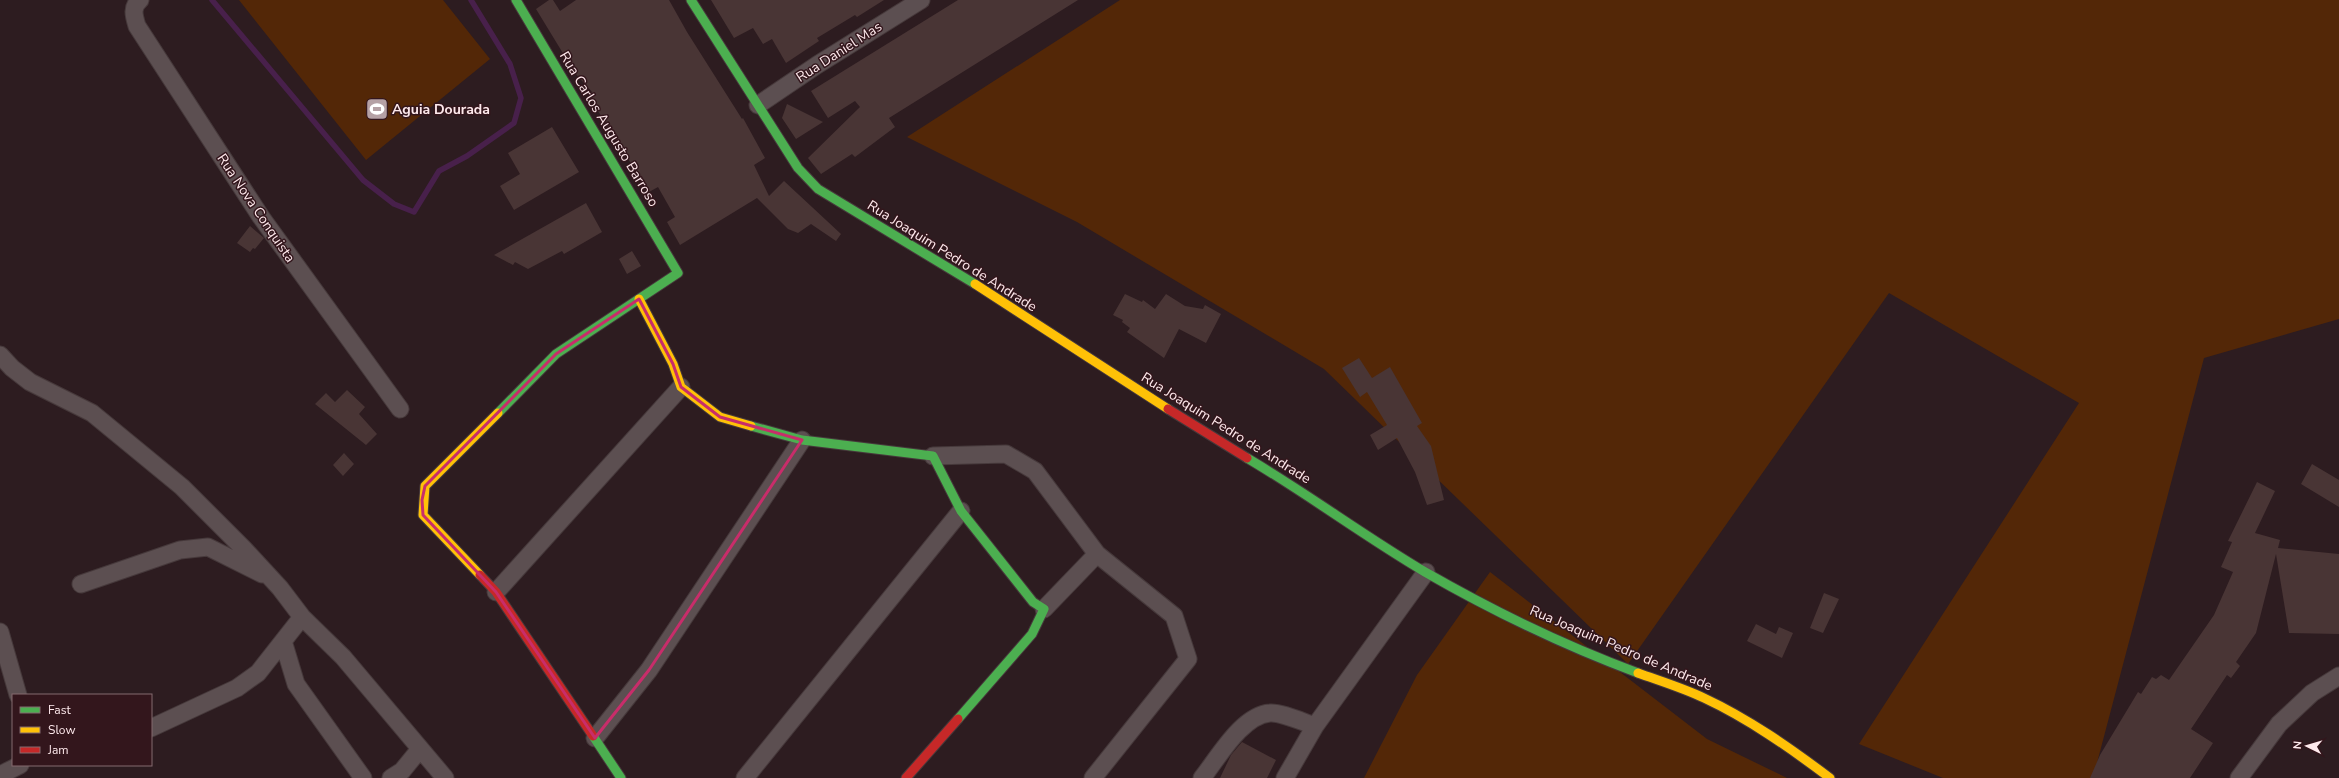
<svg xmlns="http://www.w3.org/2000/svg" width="2339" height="778" font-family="'Nunito Sans',sans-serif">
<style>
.green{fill:#532707}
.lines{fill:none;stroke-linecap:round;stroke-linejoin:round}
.stream{stroke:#48204b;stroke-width:5.5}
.building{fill:#493535}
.street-casing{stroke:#46393b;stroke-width:19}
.fast-casing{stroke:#46393b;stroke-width:11}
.slow-casing{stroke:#46393b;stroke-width:11}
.jam-casing{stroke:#46393b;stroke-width:11}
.street{stroke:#5c4f51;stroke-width:17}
.fast{stroke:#4caf50;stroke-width:9}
.slow{stroke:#ffc107;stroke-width:9}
.jam{stroke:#c62828;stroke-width:9}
.marked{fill:none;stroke:#c82d6a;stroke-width:3;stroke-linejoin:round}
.labels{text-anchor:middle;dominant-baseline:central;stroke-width:3;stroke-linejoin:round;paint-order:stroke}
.street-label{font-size:14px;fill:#fee9ec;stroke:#33161c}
.poi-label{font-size:14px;font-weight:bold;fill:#fee9ec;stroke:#33161c;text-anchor:start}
</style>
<rect width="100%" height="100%" fill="#2d1c20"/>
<!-- green -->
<path class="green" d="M239,0h204l47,59 -124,101z
M1120,0h1219v319l-135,39 -111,420h-150l-84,-34 220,-341 -190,-110 -261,371 -304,-295 -247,-147 -170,-85z
M1490,572l217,167 80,39h-423l53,-103z"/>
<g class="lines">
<!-- stream -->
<path class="stream" d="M212,0l151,180 31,24 20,8 25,-41 28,-15 47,-33 7,-25 -11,-34 -39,-64"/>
</g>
<!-- building -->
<path class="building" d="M549,0h4l7,11 16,-11h93l18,32 55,87 1,-1 22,40 -11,7 15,31 15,-15 57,53 -5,7 -25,-17 -13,9 -10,-4 -31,-31 -77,47 -13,-23 8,-5 -17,-30 -9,5 -61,-97 4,-3 -17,-19 -39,-64z
M711,0h173l-27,17 -2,-2 -38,23 2,3 -33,22 -14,-24 -9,5 -10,-16 -19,10z
M958,0h120l-189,118 6,9 -40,30 -3,-3 -31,20 -13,-16 52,-51 -5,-6 -27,17 -17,-27z
M787,104l36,18 -27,17 -14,-21z
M552,127l27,45 -65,38 -14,-24 20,-12 -12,-21z
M586,203l16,29 -38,22 -2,-3 -34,18 -13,-7 -2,3 -19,-10z
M250,226l14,12 -9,11 -2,-1 -3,4 -13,-9z
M632,251l9,15 -14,8 -8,-15z
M1125,294l17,8 1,-2 12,9 11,-15 19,12 18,3 2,-4 16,9 -15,29 -27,-14 -15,29 -37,-26 3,-4 -8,-6 1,-2 -10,-5z
M1359,358l13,20 18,-11 32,56 -5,3 14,20 13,54 -17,5 -12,-33 -18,-34 -19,12 -8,-15 17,-10 -20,-33 -7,5 -18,-29z
M347,390l18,17 -6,7 18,20 -11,11 -51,-41 11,-11 9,9z
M344,453l10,11 -11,12 -10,-11z
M2312,464l27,16v27l-38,-23z
M2257,482l18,9 -20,42 25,7 -2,8 61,6v80l-50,-1 -13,-79 -20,79 -20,29 4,4 -9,12 -4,-3 -36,54 22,14 -23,35h-100l10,-23 38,-63 3,2 11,-17 4,2 5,-4 8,5 45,-65 19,-43 -12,-5 11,-25 -4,-1z
M1824,593l15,6 -16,34 -13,-5z
M1756,624l20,10 3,-7 14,6 -11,25 -35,-17z
M1242,742l34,18 -9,18h-47l11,-23z"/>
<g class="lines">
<!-- street casing -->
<g class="street-casing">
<path id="street" d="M140,0c-9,7 -6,16 -3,26l124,191 139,192
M758,105l59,-40 104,-65
M0,355l12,13 18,14 62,31 90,74 62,62 36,39 22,29 41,40 102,121
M933,456l73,-2 29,17 62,83 77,62 14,43 -95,119
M81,584l99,-34 28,-3 54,27
M496,592l185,-205
M1044,609l53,-55
M0,632l18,63
M283,641l13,43 67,94
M151,728l86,-40 21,-15 44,-56
M595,738l54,-68 153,-230
M0,775l20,-10
M391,778l11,-7 18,-22
M745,778l216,-267
M1202,778c16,-20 40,-63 68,-65 10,-1 33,9 45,13
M1285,778l30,-52 111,-154
M2239,778l40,-54 33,-31 27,-17"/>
</g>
<!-- fast casing -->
<g class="fast-casing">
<path id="fast" d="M691,0l107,168 20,21 157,95
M498,413l58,-59 122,-81 -162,-273
M751,426l51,14 131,16 28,55 72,91 11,7 -12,25 -74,85
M1247,458c61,36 117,78 178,114 68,39 140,74 213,101
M593,736l28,42"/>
</g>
<!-- slow casing -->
<g class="slow-casing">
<path id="slow" d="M975,284l193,125
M639,299l34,65 8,23 39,30 31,9
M480,575l-57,-60 2,-29 73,-73
M1638,673c22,8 45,15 66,25 45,21 86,50 126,80"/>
</g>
<!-- jam casing -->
<g class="jam-casing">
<path id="jam" d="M1168,409l79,49
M480,575l16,17 97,144
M906,778l52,-59"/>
</g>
<!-- street -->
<use href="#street" class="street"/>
<!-- fast -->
<use href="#fast" class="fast"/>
<!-- slow -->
<use href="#slow" class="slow"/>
<!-- jam -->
<use href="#jam" class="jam"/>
</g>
<!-- marked area -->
<path class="marked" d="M639,299l34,65 8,23 39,30 82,23 -153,230 -54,68 -99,-146 -73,-77 -1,-15 3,-14 131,-132z"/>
<!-- icons -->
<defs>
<g id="stadium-square" transform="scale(1.15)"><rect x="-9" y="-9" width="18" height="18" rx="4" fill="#b5a1a5" stroke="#33161c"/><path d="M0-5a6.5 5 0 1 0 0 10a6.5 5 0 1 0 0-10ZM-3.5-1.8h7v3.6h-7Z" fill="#fff"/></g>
</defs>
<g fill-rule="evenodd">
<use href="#stadium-square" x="377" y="109"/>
</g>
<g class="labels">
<!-- street labels -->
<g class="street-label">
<text transform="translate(839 52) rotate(-33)">Rua Daniel Mas</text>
<text transform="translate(609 129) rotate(59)">Rua Carlos Augusto Barroso</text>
<text transform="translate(256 208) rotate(56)">Rua Nova Conquista</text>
<text transform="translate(952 256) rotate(32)">Rua Joaquim Pedro de Andrade</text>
<text transform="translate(1226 428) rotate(32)">Rua Joaquim Pedro de Andrade</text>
<text transform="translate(1621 648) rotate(23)">Rua Joaquim Pedro de Andrade</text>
</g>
<!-- poi labels -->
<g class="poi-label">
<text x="392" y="109">Aguia Dourada</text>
</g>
</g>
<!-- legend -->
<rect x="12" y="694" width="140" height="72" fill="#33161c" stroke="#846a6f"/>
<rect x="20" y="707" width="20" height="6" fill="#4caf50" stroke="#846a6f"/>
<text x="48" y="714" font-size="12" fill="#fee9ec">Fast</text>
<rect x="20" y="727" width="20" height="6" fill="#ffc107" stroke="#846a6f"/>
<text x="48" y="734" font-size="12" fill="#fee9ec">Slow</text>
<rect x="20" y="747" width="20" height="6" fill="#c62828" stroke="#846a6f"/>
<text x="48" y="754" font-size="12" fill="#fee9ec">Jam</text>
<!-- north arrow -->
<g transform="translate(2307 746) rotate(275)" stroke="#33161c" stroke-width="3" paint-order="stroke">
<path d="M0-3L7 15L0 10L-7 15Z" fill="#fee9ec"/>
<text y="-6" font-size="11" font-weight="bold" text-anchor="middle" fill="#fee9ec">N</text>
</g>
</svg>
